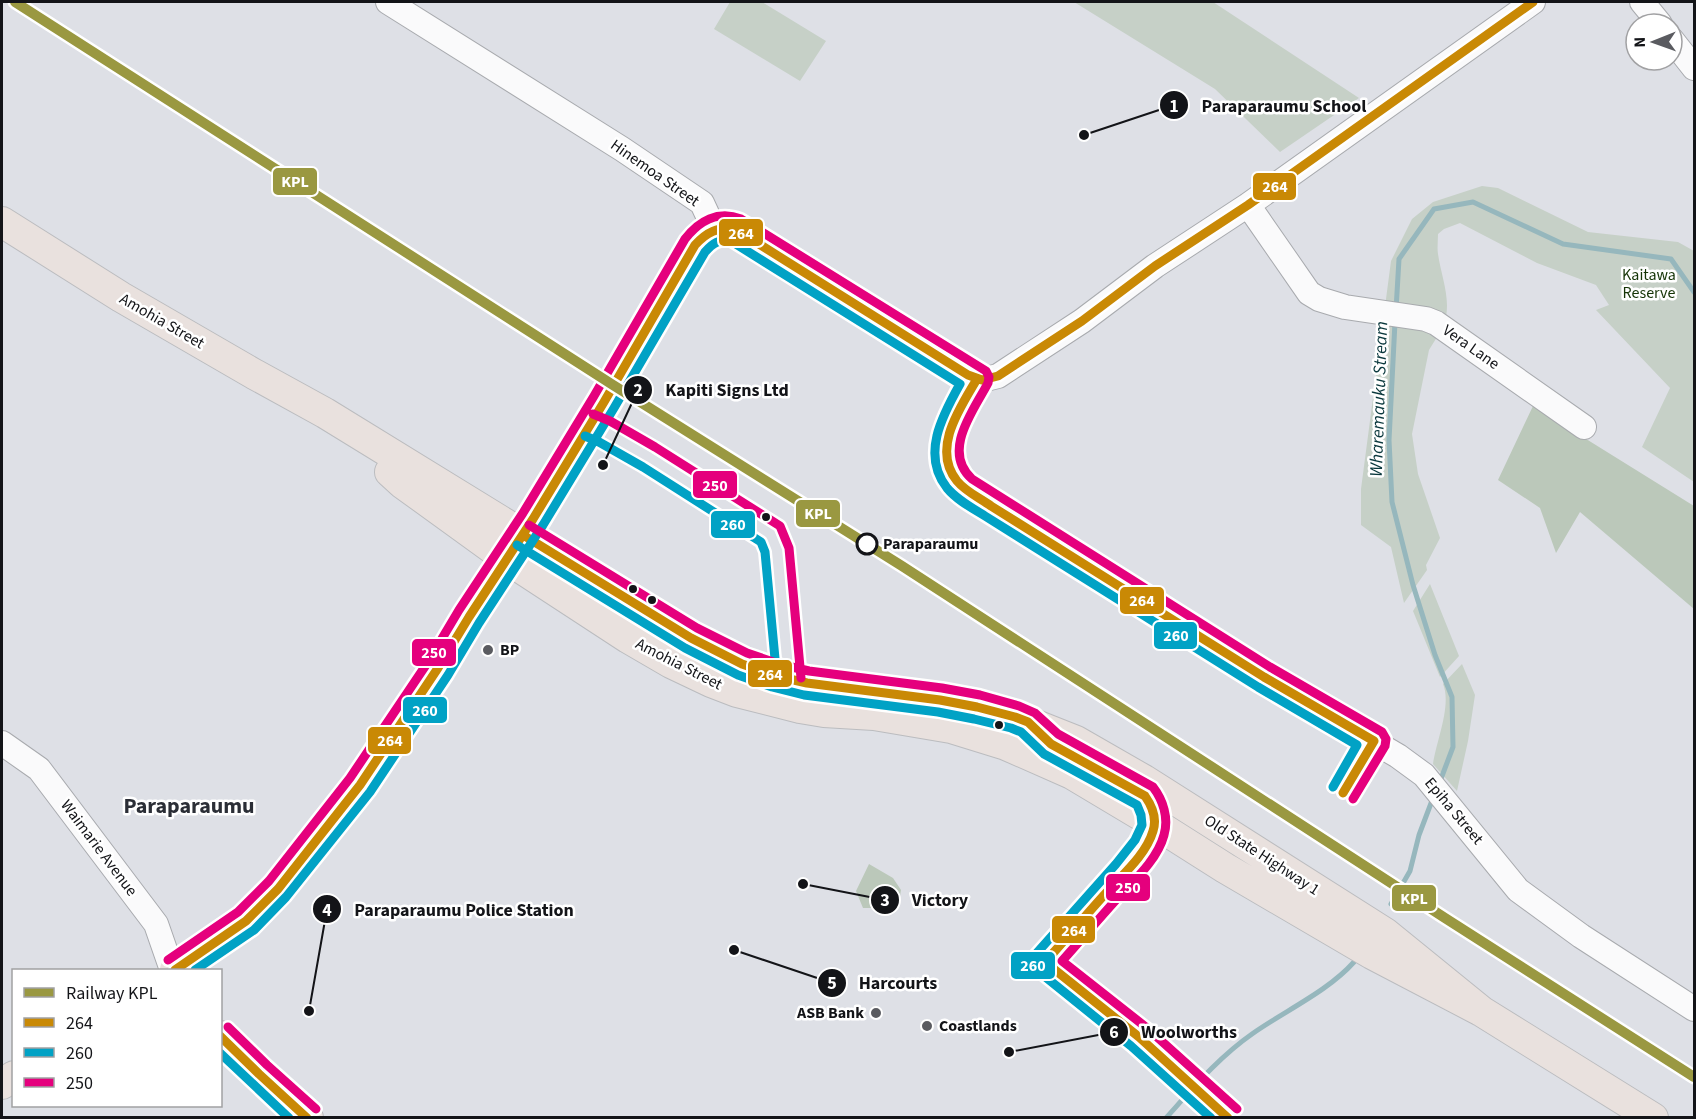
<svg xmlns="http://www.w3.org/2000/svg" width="1696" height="1119" font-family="'Source Sans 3',sans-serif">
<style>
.green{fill:#c6d0c7}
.forest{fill:#bbc8ba}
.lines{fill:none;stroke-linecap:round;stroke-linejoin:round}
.stream{stroke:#96b7bd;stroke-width:5}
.minor-casing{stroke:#a8aaae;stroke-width:26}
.major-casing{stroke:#bbbcbf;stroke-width:32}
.minor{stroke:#fafafb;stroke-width:24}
.major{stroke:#e9e1de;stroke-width:30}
.bus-1-casing{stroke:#fff;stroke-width:14}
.bus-2-casing{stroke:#fff;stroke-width:14}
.bus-3-casing{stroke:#fff;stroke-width:14}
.bus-1{stroke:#c98905;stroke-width:9}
.bus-2{stroke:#01a2c5;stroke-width:9}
.bus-3{stroke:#e5007d;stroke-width:9}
.rail-1-casing{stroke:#fff;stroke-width:15}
.rail-1{stroke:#9a9841;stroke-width:10}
.bus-dot{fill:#131418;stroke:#fff;stroke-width:2}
.stop-dot{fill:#fff;stroke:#131418;stroke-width:3}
.poi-dot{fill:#5a5b60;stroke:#fff;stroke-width:2}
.labels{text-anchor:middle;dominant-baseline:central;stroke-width:5;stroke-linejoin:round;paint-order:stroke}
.street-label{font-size:16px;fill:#131418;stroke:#fff}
.park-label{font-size:16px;fill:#153406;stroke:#fff}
.stop-label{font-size:16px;font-weight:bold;fill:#131418;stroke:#fff;text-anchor:start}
.poi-label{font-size:16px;font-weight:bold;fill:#131418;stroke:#fff;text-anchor:start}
.water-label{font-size:18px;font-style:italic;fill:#0a383d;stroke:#fff}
.district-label{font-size:22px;font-weight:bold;fill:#2b2e36;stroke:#fff}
.leader{fill:none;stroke:#131418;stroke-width:2}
.callout-dot{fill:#131418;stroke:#fff;stroke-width:2}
.mark-label{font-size:18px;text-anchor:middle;font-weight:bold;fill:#fff}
.callout-label{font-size:18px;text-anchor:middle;font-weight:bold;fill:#131418;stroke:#fff;stroke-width:5;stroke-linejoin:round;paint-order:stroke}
.line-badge{stroke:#fff;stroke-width:2}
.badge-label{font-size:16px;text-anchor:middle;font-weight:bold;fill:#fff}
</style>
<rect width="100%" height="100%" fill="#dee0e6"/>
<!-- green -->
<path class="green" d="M730,2h32l64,39 -26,40 -86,-52z
M1074,2h139l146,96 -79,54 -65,-63z
M1482,186l16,2 90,44 90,10 16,9v231l-52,-35 28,-59 -74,-78 13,-5 -13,-20 -59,-22 -77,-40 -16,6 -6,5c0,7 -1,14 0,20 3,21 12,42 8,63l-19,-7 -3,21 13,6 -8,13 -17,84 6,40 22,64 -14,27 1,5 -23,33 -13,-56 -30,-22v-36l30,-228 21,-42 21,-17z
M1430,584l29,72 -19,21 -27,-66z
M1462,664l13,31 -7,46 -11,50 -24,-27c3,-22 19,-59 10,-80z"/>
<!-- forest -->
<path class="forest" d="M1533,406l161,100v103l-114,-97 -24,41 -16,-45 -42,-28z
M869,864l24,14 8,12 -1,6 -16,15 -11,-3h-10l-7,-17z"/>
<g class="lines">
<!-- stream -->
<path class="stream" d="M1396,310l3,-51 35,-50 39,-7 90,42 108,15 23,33
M1395,322l-6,118 3,62 21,83 22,70 17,42 1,50 -14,37
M1391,904l19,-33 9,-36 14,-37
M1166,1118c27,-30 53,-61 86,-84 34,-24 75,-42 102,-72"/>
<!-- minor casing -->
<g class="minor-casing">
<path id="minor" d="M388,2l234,147 80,54 12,26
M1642,2l18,22
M1672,40l22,28
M1248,205l61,88 10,6 26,8 81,12 10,4 148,104
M977,379c-16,28 -47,71 -20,102 9,10 23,17 34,25l273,171 134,79 26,19 94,115 63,46 113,73
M523,535l81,-133 91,-157c13,-15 20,-19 40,-16l233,146 14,5 16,-4 84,-55 73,-55 93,-61 285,-203
M2,743l37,26 117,155 16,46"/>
</g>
<!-- major casing -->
<g class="major-casing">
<path id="major" d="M2,222l119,75 133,77 71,39 366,225 51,26 34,12 60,11 104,13 37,7 51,15 48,19 68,39 241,153 96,78
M390,472l12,11 105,76 121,79 43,25 40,19 26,10 63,16 24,4 50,3 77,13 55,17 66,29 82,49 71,45 147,86 109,57 172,107
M175,970c36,-25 73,-49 104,-81 18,-20 34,-43 51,-65 69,-90 125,-187 188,-281
M220,1036l39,38 49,44
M2,1084l12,-8"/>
</g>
<!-- minor -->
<use href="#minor" class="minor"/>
<!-- major -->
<use href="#major" class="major"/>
<!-- bus-1 casing -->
<g class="bus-1-casing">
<path id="bus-1" d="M977,379c-17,29 -46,70 -20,102 9,11 23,17 34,25l273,171 110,64 -31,52
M523,535l168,103 51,26 34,12 31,7 133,17 37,7 38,10 13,5 23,22 94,52c7,10 12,23 8,35 -7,24 -31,44 -47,62 -21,23 -40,46 -61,69l94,75 89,81
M175,970l71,-49 32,-32 82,-104 78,-117 31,-51 64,-98 71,-117 91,-157c12,-13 22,-18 40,-16l233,146 14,5 16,-4 84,-55 73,-55 93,-61 285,-203
M220,1036l39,38 48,44"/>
</g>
<!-- bus-2 casing -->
<g class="bus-2-casing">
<path id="bus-2" d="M585,436l14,6 44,25 118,75 4,10 12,128
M517,545l168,103 53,27 34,12 32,8 134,17 36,7 37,9 10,4 23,22 93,51 4,10 1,10 -7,15 -19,24 -81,91 -2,10 5,6 93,75 80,72
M195,970l59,-40 32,-33 84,-105 78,-117 31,-52 64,-98 71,-117 91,-156c8,-9 14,-13 26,-11l229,143c-18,32 -39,71 -13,104 10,12 25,20 38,28l273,171 99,58 -24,42
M220,1053l69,65"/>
</g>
<!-- bus-3 casing -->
<g class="bus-3-casing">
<path id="bus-3" d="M593,414l17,7 45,26 125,79 9,22 12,130
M529,525l168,103 50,25 32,11 30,7 133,17 38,7 39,11 16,7 23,21 95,53c10,13 16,31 11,48 -7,26 -32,47 -49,66 -18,20 -35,40 -53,60l85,67 90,81
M168,960l70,-48 31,-31 81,-103 78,-116 31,-52 64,-97 71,-117 91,-157c14,-18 33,-29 56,-20l245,152 3,6 -1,6c-14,27 -47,68 -16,96l298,188 112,65 4,7 -1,7 -32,53
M228,1027l39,38 49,44"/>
</g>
<!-- bus-1 -->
<use href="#bus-1" class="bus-1"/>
<!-- bus-2 -->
<use href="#bus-2" class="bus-2"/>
<!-- bus-3 -->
<use href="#bus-3" class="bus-3"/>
<!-- rail-1 casing -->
<g class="rail-1-casing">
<path id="rail-1" d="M15,2l598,383 289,181 543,352 249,159"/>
</g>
<!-- rail-1 -->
<use href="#rail-1" class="rail-1"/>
</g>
<!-- markers -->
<g class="bus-dot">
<circle cx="766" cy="517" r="5"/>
<circle cx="633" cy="589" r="5"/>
<circle cx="652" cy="600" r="5"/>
<circle cx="999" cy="725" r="5"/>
</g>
<circle class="stop-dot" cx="867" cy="544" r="10"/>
<g class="poi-dot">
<circle cx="488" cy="650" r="6"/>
<circle cx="876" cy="1013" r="6"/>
<circle cx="927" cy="1026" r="6"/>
</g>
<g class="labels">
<!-- street labels -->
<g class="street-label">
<text transform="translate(655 173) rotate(35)">Hinemoa Street</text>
<text transform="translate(162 321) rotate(30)">Amohia Street</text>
<text transform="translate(1471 347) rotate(35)">Vera Lane</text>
<text transform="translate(679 664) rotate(27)">Amohia Street</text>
<text transform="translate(1454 811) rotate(50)">Epiha Street</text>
<text transform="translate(99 848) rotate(53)">Waimarie Avenue</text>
<text transform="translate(1262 855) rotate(33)">Old State Highway 1</text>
</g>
<!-- park labels -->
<g class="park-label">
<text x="1649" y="275">Kaitawa<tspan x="1649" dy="18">Reserve</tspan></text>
</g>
<!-- stop labels -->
<g class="stop-label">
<text x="883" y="544">Paraparaumu</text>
</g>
<!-- poi labels -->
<g class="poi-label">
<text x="500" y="650">BP</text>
<text x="864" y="1013" text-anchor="end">ASB Bank</text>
<text x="939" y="1026">Coastlands</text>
</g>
<!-- water labels -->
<g class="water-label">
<text transform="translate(1379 399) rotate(-88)">Wharemauku Stream</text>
</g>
<!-- district labels -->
<g class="district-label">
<text x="189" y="806">Paraparaumu</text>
</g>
</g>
<!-- callouts -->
<path class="leader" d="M1084 135L1174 105M603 465L638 390M803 884L885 900M309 1011L327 909M734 950L832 983M1009 1052L1114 1032"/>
<g class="callout-dot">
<circle cx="1084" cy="135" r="6"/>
<circle cx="603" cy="465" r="6"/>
<circle cx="803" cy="884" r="6"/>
<circle cx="309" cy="1011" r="6"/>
<circle cx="734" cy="950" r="6"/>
<circle cx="1009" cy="1052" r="6"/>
<circle cx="1174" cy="105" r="15"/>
<circle cx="638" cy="390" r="15"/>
<circle cx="885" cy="900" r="15"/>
<circle cx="327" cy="909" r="15"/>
<circle cx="832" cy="983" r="15"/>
<circle cx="1114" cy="1032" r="15"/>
</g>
<g class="mark-label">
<text x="1174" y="112">1</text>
<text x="638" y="396">2</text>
<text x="885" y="906">3</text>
<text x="327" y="916">4</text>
<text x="832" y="989">5</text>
<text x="1114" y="1038">6</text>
</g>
<g class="callout-label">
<text x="1284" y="112">Paraparaumu School</text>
<text x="727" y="396">Kapiti Signs Ltd</text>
<text x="940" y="906">Victory</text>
<text x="464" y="916">Paraparaumu Police Station</text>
<text x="898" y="989">Harcourts</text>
<text x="1189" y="1038">Woolworths</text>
</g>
<g class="line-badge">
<rect x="272" y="167" width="46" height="29" rx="6" fill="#9a9841"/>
<rect x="1252" y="172" width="45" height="29" rx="6" fill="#c98905"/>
<rect x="718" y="218" width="46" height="29" rx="6" fill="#c98905"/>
<rect x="692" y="470" width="46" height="29" rx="6" fill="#e5007d"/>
<rect x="795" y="499" width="46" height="29" rx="6" fill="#9a9841"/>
<rect x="710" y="510" width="46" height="29" rx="6" fill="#01a2c5"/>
<rect x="1119" y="586" width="46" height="29" rx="6" fill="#c98905"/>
<rect x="1153" y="621" width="45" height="29" rx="6" fill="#01a2c5"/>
<rect x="411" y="638" width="46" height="29" rx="6" fill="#e5007d"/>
<rect x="747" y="659" width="46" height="29" rx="6" fill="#c98905"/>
<rect x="402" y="696" width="46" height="28" rx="6" fill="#01a2c5"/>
<rect x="367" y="726" width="45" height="29" rx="6" fill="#c98905"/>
<rect x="1105" y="873" width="46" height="29" rx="6" fill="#e5007d"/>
<rect x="1391" y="884" width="46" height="28" rx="6" fill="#9a9841"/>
<rect x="1051" y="915" width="45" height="29" rx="6" fill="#c98905"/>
<rect x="1010" y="951" width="46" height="29" rx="6" fill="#01a2c5"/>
</g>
<g class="badge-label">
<text x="295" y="187">KPL</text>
<text x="1275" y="192">264</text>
<text x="741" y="239">264</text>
<text x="715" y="491">250</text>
<text x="818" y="519">KPL</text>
<text x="733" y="530">260</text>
<text x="1142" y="606">264</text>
<text x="1176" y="641">260</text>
<text x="434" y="658">250</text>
<text x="770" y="680">264</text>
<text x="425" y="716">260</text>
<text x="390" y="746">264</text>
<text x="1128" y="893">250</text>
<text x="1414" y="904">KPL</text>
<text x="1074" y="936">264</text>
<text x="1033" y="971">260</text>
</g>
<!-- border -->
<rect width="1696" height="1119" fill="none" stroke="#131418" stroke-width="6"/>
<!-- legend -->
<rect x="12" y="969" width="210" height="138" fill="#ffffff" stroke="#a1a1a3" stroke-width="1.5"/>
<rect x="24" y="988" width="30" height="9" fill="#9a9841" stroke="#a1a1a3" stroke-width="1.5"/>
<text x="66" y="999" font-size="18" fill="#131418">Railway KPL</text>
<rect x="24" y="1018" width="30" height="9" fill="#c98905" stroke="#a1a1a3" stroke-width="1.5"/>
<text x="66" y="1029" font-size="18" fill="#131418">264</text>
<rect x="24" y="1048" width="30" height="9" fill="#01a2c5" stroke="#a1a1a3" stroke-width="1.5"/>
<text x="66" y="1059" font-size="18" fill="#131418">260</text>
<rect x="24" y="1078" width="30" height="9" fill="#e5007d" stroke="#a1a1a3" stroke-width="1.5"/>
<text x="66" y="1089" font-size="18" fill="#131418">250</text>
<!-- north arrow -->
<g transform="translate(1654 42) rotate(269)"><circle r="28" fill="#ffffff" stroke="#a1a1a3" stroke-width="1.5"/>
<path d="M0-4.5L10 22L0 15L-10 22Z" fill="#5a5b60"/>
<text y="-9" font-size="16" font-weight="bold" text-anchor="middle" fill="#131418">N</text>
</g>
</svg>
